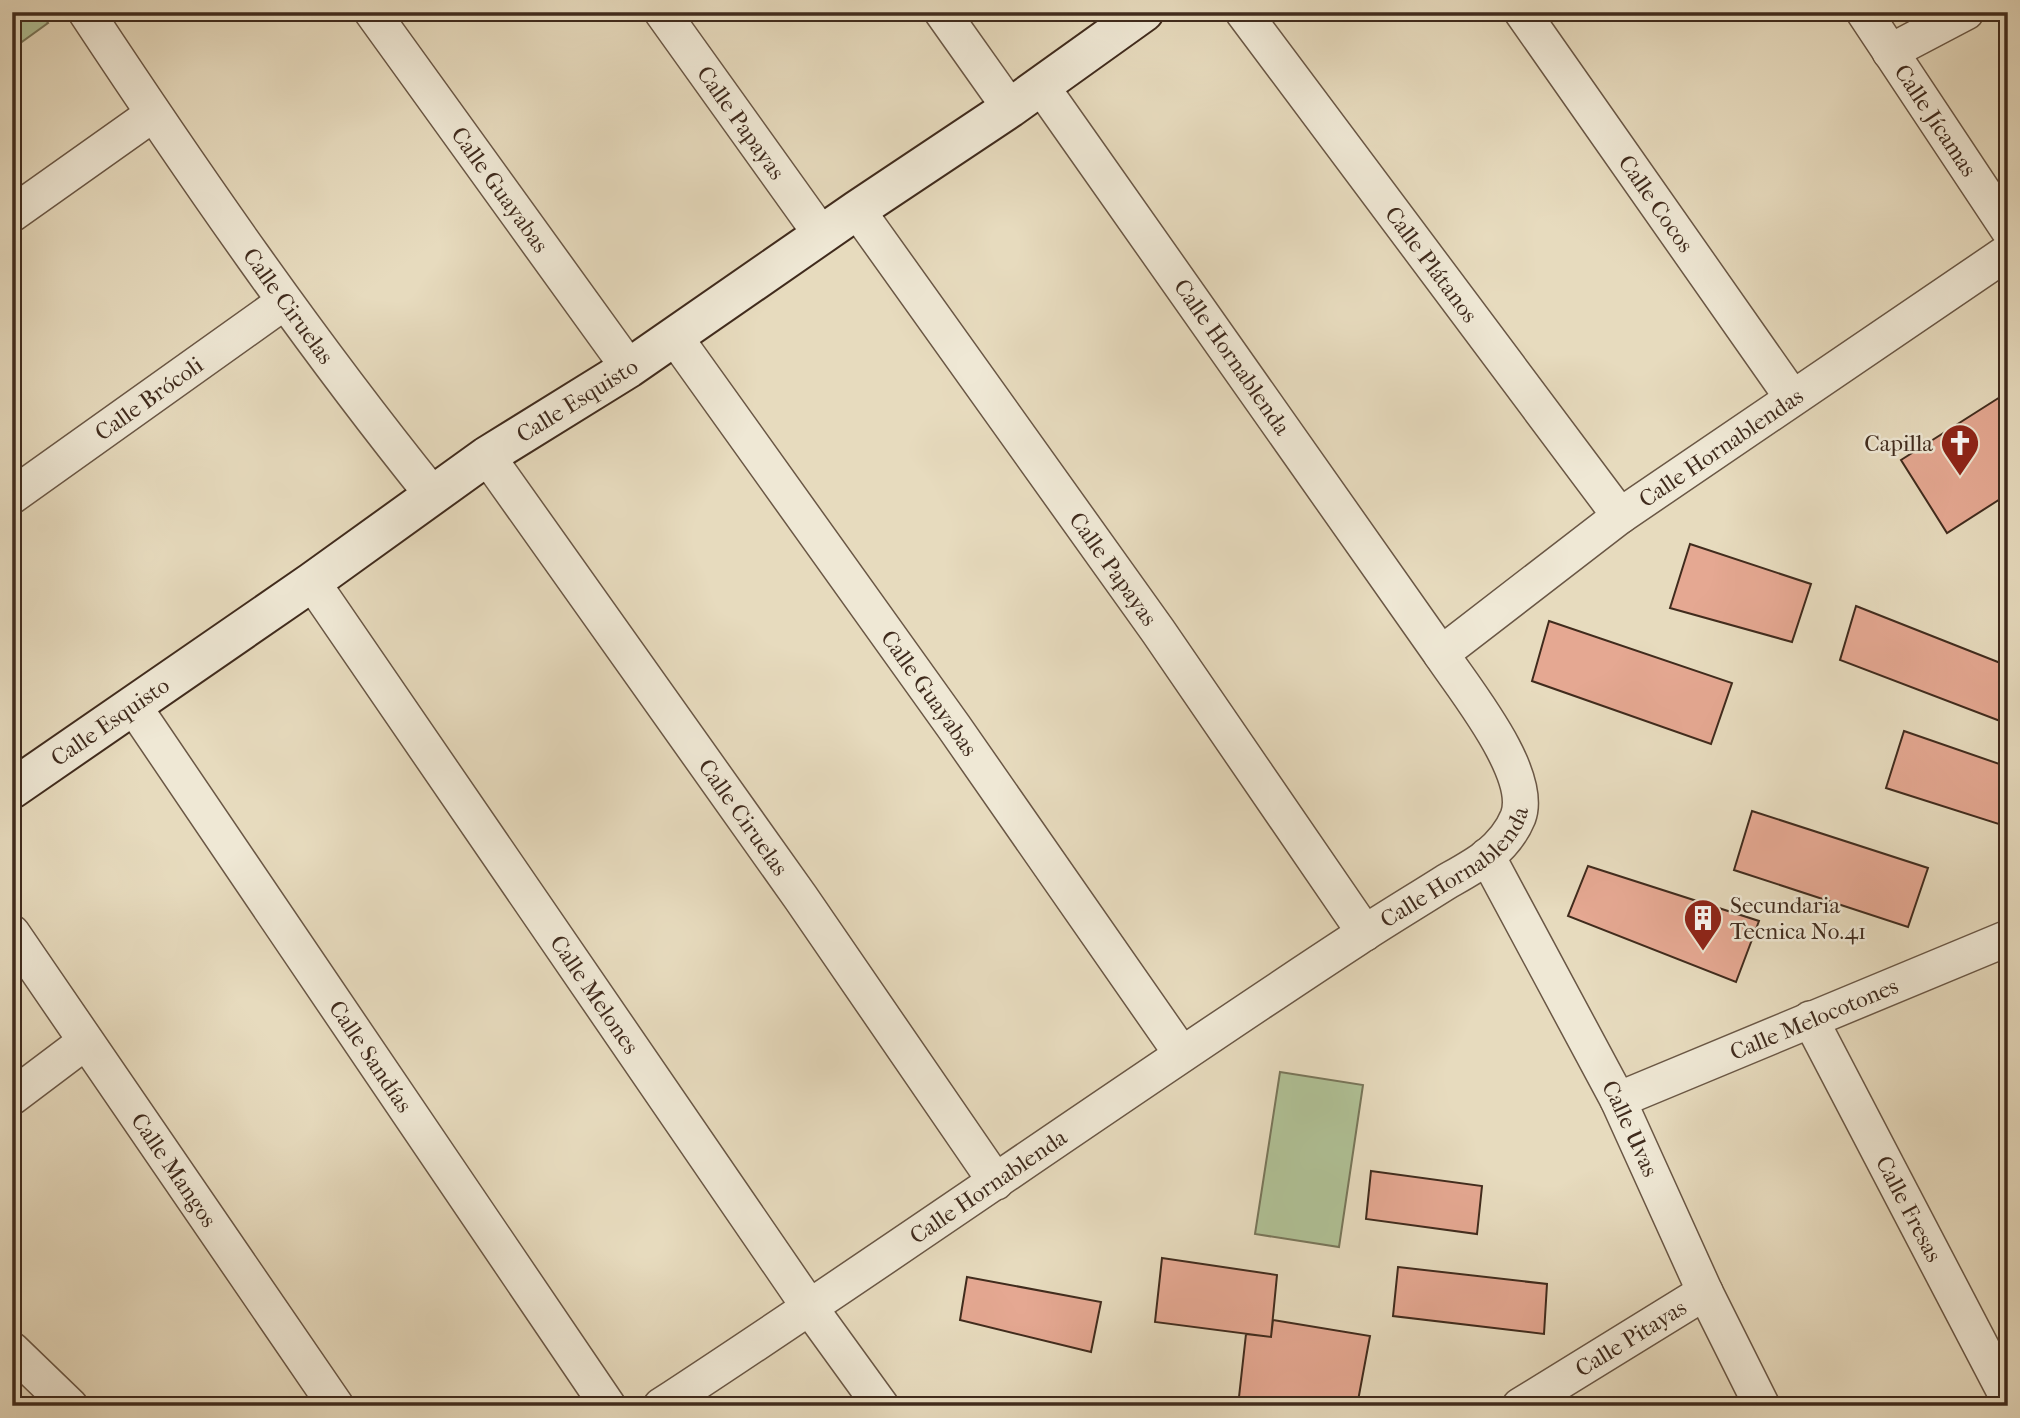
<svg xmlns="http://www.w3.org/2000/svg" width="2020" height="1418" font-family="'IM FELL French Canon',serif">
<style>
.green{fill:#b0c196;stroke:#78765a;stroke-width:2}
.building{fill:#e5a892;stroke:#402b1d;stroke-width:2}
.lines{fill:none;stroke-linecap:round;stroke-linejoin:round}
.street-casing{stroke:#6a5745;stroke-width:38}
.secondary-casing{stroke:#402b1d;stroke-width:42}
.street{stroke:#efe8d5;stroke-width:35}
.secondary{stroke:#efe8d5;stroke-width:38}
.labels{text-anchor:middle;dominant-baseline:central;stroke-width:5;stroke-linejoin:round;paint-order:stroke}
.street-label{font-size:23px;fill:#402b1d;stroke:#efe8d5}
.poi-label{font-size:23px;fill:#402b1d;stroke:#efe8d5;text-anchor:end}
</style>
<rect width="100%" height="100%" fill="#e7dbbe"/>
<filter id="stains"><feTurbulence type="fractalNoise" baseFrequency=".00286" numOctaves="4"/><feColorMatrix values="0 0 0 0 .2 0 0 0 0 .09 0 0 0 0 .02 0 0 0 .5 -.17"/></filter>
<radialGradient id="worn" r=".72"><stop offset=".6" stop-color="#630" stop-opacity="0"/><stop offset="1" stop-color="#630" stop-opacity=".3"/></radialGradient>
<!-- green -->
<path class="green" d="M12,12h28l8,11 -36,26z
M1280,1072l83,13 -24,162 -84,-13z"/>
<!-- building -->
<path class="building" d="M2008,392v102l-61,39 -46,-73z
M1690,544l121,40 -19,58 -122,-34z
M1856,606l152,60v58l-168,-64z
M1549,621l183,62 -21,61 -179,-63z
M1904,731l104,36v60l-122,-39z
M1752,811l176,57 -20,59 -174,-57z
M1588,866l171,55 -23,61 -168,-66z
M1371,1171l111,15 -5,48 -111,-15z
M1162,1258l115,17 -6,62 -116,-15z
M1398,1267l149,17 -3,50 -151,-18z
M967,1277l134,25 -10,50 -131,-32z
M1273,1320l97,16 -13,70h-119l8,-72 25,3z"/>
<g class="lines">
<!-- street casing -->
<g class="street-casing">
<g id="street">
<path id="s1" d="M86,12c109,165 222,328 346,482"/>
<path id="s2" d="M372,12l257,356"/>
<path id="s3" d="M662,12l159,222"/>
<path d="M942,12l68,96"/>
<path id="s4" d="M1243,12l377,504"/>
<path id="s5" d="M1522,12l270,385"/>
<path id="s6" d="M1864,12l144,217"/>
<path d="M1890,52l76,-40"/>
<path id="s7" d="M857,210l301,421 207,302"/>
<path d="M12,214l141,-100"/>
<path id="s8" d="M674,336l280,391 227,326"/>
<path id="s9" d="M487,456l314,442 195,284"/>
<path id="s10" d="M12,496l272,-194"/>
<path id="s11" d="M312,582l498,726 71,98"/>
<path id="s12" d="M1441,654l179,-138 388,-264"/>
<path id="s13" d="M134,707l474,699"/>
<path id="s14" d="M1487,856l131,244 87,192 57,114"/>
<path id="s15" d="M12,933l324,473"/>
<path id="s16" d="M1810,1019l198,379"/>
<path d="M12,1097l73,-55"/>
<path id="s17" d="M1618,1100l390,-162"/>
<path d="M12,1350l58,56"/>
<path id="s18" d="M661,1406c234,-153 462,-315 696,-468 29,-19 59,-37 89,-56 14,-8 29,-16 42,-26 12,-10 24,-24 30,-39 16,-43 -53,-127 -77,-163l-400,-568"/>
<path id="s19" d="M1520,1406l185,-114"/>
</g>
</g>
<!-- secondary casing -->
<g class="secondary-casing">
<g id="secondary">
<path id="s20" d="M12,789l300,-207 175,-126 142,-88 228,-158 153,-102 134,-96"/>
</g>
</g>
<!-- street -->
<use href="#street" class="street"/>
<!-- secondary -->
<use href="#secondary" class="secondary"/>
</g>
<!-- icons -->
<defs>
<g id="church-pin" transform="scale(2.0125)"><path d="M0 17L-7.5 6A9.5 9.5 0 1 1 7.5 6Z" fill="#8f2418" stroke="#efe8d5"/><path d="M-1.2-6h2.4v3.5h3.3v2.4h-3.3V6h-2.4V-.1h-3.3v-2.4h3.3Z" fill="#fff"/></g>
<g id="building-pin" transform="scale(2.0125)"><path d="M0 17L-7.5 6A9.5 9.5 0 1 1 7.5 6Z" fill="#8f2418" stroke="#efe8d5"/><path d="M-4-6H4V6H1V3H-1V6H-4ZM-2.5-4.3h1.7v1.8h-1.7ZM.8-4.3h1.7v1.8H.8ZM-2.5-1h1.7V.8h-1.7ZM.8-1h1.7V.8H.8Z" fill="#fff"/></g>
</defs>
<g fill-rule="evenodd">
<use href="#church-pin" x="1960" y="443"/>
<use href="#building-pin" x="1703" y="918"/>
</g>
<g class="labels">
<!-- street labels -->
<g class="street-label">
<text stroke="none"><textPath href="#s6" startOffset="130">Calle Jícamas</textPath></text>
<text stroke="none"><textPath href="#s3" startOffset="136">Calle Papayas</textPath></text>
<text stroke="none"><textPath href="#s2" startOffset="219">Calle Guayabas</textPath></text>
<text stroke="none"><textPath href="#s5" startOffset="234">Calle Cocos</textPath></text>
<text stroke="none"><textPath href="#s4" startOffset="315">Calle Plátanos</textPath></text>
<text stroke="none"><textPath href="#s1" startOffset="357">Calle Ciruelas</textPath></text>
<text transform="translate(1232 357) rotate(55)">Calle Hornablenda</text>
<text stroke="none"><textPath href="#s10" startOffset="168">Calle Brócoli</textPath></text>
<text stroke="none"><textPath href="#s20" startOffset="686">Calle Esquisto</textPath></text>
<text stroke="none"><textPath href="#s12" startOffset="348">Calle Hornablendas</textPath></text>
<text stroke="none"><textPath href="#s7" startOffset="441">Calle Papayas</textPath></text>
<text stroke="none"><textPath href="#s8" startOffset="439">Calle Guayabas</textPath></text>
<text stroke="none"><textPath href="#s20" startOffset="119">Calle Esquisto</textPath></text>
<text stroke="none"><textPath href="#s9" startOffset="443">Calle Ciruelas</textPath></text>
<text stroke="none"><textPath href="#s18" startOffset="961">Calle Hornablenda</textPath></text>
<text stroke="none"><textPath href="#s11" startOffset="500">Calle Melones</textPath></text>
<text stroke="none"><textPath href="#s17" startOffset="212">Calle Melocotones</textPath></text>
<text stroke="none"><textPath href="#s13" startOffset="422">Calle Sandías</textPath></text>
<text stroke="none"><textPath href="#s14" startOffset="308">Calle Uvas</textPath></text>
<text stroke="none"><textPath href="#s15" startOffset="287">Calle Mangos</textPath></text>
<text stroke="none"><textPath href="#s18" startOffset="394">Calle Hornablenda</textPath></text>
<text stroke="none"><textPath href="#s16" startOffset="214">Calle Fresas</textPath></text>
<text stroke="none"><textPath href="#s19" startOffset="130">Calle Pitayas</textPath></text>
</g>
<!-- poi labels -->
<g class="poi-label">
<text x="1933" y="443">Capilla</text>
<text x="1730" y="905" text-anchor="start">Secundaria<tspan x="1730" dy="26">Tecnica No.41</tspan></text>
</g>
</g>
<!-- margin -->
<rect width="2020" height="1418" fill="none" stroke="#e7dbbe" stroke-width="42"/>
<rect x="14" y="14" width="1992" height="1390" fill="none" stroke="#402b1d" stroke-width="3.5"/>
<rect x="21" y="21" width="1978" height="1376" fill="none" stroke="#402b1d" stroke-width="2"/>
<rect width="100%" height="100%" filter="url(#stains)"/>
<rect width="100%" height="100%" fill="url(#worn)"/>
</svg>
